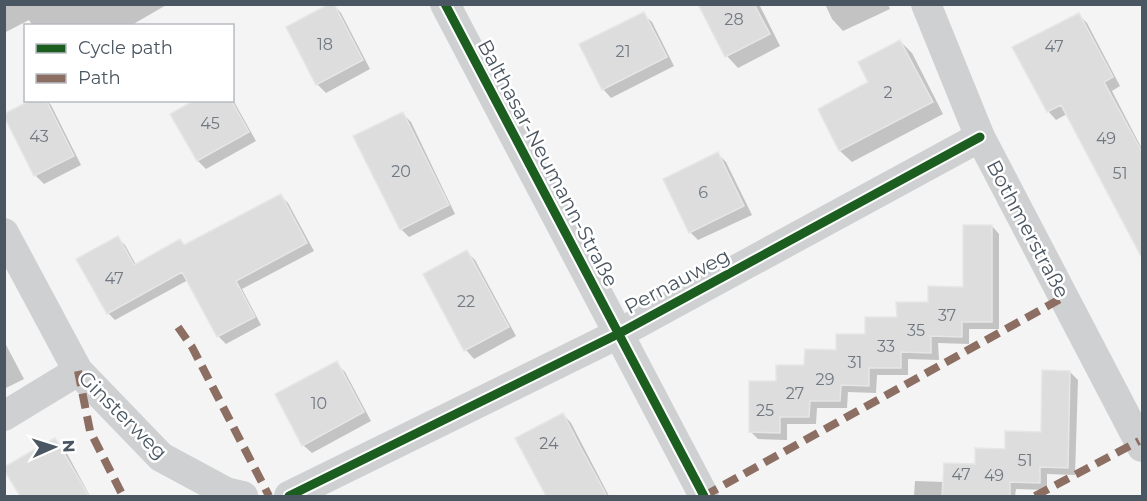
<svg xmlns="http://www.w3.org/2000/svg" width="1147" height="501" font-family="Montserrat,sans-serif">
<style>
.shadow{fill:#0003}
.building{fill:#ddddde;stroke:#e5e6e7;stroke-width:1.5}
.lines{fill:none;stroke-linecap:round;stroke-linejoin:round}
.minor{stroke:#ced0d2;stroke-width:30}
.quiet{stroke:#8d6e63;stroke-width:8;stroke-dasharray:15 8;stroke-linecap:butt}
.cycleway-casing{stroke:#fff;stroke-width:13}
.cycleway{stroke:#1b5e20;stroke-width:9}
.labels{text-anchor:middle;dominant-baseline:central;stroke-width:5;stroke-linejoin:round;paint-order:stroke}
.number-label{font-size:16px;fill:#707881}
.street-label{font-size:20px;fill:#4a5661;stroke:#fff}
</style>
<rect width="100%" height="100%" fill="#f4f4f4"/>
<!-- shadow -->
<path class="shadow" d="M4,4h164l-38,22h-97l-4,-6 -25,13z
M333,4l8,9 29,56 -44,24 -9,-9z
M700,4h59l21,42 -42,22 -11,-12z
M825,4h63l2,5 -47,22 -11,-12z
M643,14l9,8 22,44 -63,32 -8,-9z
M1078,14l9,9 33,63 -8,5 30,58v108l-75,-143 -11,6 -8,-9z
M900,41l12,12 31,61 -91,48 -12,-11 -20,-42 50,-26z
M232,98l24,43 -50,28 -8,-8 -25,-47 25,-14h34z
M35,100h11l5,5 30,60 -37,19 -9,-9z
M402,113l9,9 44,92 -46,23 -8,-8z
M718,154l8,8 26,53 -54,25 -8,-8z
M281,196l7,7 26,48 -72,38 19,36 -35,19 -8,-8 -30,-56 -73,40 -7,-7 10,-75 7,7 11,20 44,-25 6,6z
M992,226l7,8v95h-30v15l-31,-1 1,17 -31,-1v16h-31l-1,18 -28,-1 -1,16h-30l-1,16h-29v16l-29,-1 -8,-8 27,-49 121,-63 66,-31z
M467,252l8,8 41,76 -42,23 -8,-9 -41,-75z
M4,341l20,38 -20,10z
M336,363l9,9 26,49 -59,32 -9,-8z
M1070,372l8,8 -3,95 -28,-1v16l-31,-1 -1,7h-101l1,-15 29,1 98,-48z
M563,414l8,9 38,73h-61l-31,-58z
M55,440l9,8 26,48h-68l-17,-28z"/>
<!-- building -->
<path class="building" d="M329,4h5l29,56 -47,25 -30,-58z
M698,4h56l16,30 -45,23z
M644,12l23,45 -65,33 -23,-46z
M1079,13l34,64 -9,5 39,72v106l-82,-155 -14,7 -35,-65z
M900,40l33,62 -94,49 -21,-42 50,-27 -10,-20z
M31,100h15l28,56 -40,20 -30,-60v-2z
M195,100h36l18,32 -52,29 -27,-47z
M403,112l46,93 -49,25 -47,-94z
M718,152l26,54 -55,27 -26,-54z
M281,194l26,49 -71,38 19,36 -38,20 -35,-65 -75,42 -31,-55 42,-23 16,29 46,-26 4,6z
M963,225h29v97h-30v15l-31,-1v17l-30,-1v16h-32v18l-28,-1 -1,16h-30l-1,16h-29v16l-31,-1v-51h27v-16h28l1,-16 31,1v-16h29v-17h32l-1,-15h32v-16l35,1z
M467,250l42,77 -45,24 -41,-77z
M337,361l27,51 -62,34 -27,-52z
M1042,370l28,1 -2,97 -28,-1v16l-30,-1v14h-68l2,-33 31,1v-16l30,1v-18l36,1z
M563,413l18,35 26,48h-61l-31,-58z
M55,438l34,58h-69l-16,-26v-3z"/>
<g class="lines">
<!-- minor -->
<path class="minor" d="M445,4l259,492
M926,4l54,133 162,310
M4,233l74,138 83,86 65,35 17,4
M4,416l74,-45
M289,496l329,-162 362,-197"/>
<!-- quiet -->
<path class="quiet" d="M178,327l14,20 77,149
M78,371l12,60 33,65
M704,496l360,-199
M1035,496l104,-55"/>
<!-- cycleway casing -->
<g class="cycleway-casing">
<path id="cycleway" d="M445,4l259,492
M289,496l329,-162 362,-197"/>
</g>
<!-- cycleway -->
<use href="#cycleway" class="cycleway"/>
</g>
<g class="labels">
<!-- number labels -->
<g class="number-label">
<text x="734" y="19">28</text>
<text x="325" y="44">18</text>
<text x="1054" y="46">47</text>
<text x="623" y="51">21</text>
<text x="888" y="92">2</text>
<text x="210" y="123">45</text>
<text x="39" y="136">43</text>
<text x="1106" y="138">49</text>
<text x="401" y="171">20</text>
<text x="1120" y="173">51</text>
<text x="703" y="192">6</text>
<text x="114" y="278">47</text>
<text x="466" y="301">22</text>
<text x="947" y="315">37</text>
<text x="916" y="330">35</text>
<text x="886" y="346">33</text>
<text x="855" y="362">31</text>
<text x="825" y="379">29</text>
<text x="795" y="393">27</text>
<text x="319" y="403">10</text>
<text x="765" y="410">25</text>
<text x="549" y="443">24</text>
<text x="1025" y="460">51</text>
<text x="961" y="474">47</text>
<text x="994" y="475">49</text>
</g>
<!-- street labels -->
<g class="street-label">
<text transform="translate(548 163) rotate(62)">Balthasar-Neumann-Straße</text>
<text transform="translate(1028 229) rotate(62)">Bothmerstraße</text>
<text transform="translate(677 281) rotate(-28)">Pernauweg</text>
<text transform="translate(123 415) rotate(45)">Ginsterweg</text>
</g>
</g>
<!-- border -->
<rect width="1147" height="501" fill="none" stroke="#4a5661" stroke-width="12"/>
<!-- legend -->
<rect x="24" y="24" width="210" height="78" fill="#ffffff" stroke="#b7bbc0" stroke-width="1.5"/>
<rect x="36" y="44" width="30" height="9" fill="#1b5e20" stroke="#b7bbc0" stroke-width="1.5"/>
<text x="78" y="54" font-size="18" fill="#4a5661">Cycle path</text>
<rect x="36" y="74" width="30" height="9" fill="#8d6e63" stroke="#b7bbc0" stroke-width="1.5"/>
<text x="78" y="84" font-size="18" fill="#4a5661">Path</text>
<!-- north arrow -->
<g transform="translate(54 447) rotate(87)" stroke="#ffffff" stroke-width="4.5" paint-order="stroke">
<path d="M0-4.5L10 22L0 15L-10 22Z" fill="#4a5661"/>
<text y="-9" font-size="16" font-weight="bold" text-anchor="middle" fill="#4a5661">N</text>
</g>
</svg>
